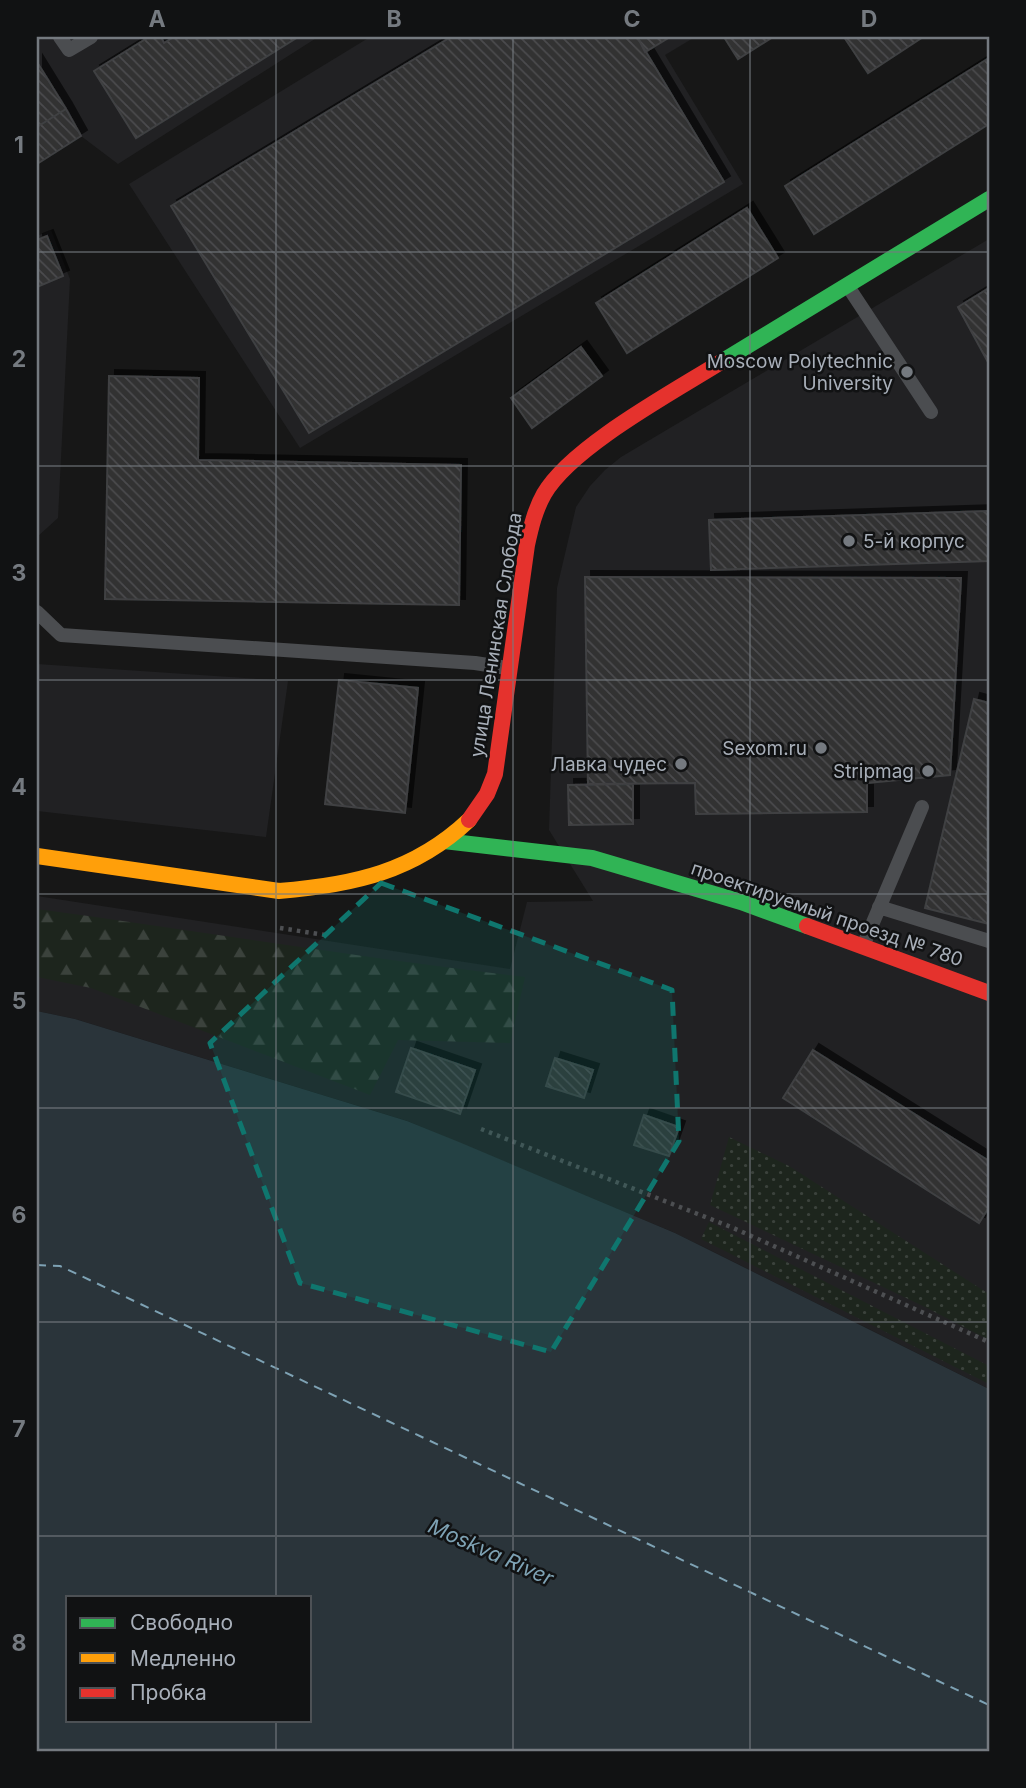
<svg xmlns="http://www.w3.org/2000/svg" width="1026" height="1788" font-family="Inter,sans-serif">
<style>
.built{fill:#212123}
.grass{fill:url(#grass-dots)}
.forest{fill:url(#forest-firs)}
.water{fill:#2a343a;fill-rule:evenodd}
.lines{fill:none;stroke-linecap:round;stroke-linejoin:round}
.ferry{stroke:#7ea2b4;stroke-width:2;stroke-dasharray:9 7;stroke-linecap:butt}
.building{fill:url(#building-back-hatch);stroke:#3f4143;stroke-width:2;filter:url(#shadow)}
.path{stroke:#4d4f52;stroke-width:4.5;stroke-dasharray:3.5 5;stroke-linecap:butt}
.lane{stroke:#4b4d50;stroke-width:14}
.fast{stroke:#30b455;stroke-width:16}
.slow{stroke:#ff9f0a;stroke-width:16}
.jam{stroke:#e5322d;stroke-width:16}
.marked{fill:#0f766e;fill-opacity:0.2;stroke:#0f766e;stroke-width:5;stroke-dasharray:14 9;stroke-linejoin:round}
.grid{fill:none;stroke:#757a80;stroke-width:2;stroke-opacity:0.55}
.poi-dot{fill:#757a80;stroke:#111213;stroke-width:2.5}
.labels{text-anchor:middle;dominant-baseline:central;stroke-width:5;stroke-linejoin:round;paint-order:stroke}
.poi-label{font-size:19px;fill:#a8afb9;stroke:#111213;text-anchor:end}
.street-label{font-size:19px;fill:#a8afb9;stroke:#111213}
.water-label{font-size:21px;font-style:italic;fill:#7ea2b4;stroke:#111213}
.neatline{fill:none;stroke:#757a80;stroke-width:2.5}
.grid-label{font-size:23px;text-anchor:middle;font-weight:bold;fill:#757a80}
</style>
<defs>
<pattern id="grass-dots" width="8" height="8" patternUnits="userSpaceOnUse" patternTransform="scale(1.75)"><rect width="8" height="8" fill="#1d251d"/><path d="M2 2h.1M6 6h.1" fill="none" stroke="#3b423c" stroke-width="1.8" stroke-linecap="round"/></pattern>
<pattern id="forest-firs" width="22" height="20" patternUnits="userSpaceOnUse" patternTransform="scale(1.75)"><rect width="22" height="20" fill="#1d251d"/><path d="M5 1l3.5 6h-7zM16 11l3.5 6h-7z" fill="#3b423c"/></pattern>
<pattern id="building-back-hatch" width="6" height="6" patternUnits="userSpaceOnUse" patternTransform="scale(1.75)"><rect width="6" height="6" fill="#303031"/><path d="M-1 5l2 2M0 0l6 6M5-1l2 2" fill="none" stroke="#4b4b4d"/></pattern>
<filter id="shadow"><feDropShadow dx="6" dy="-6" stdDeviation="0" flood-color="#0009"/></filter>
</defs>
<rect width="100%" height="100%" fill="#171717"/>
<!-- built -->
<path class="built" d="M37,37h281l-200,127 -37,-28 -44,28v-37l29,-18 -29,-47z
M370,37h325l-30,18 78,129 -443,264 -171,-264z
M51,230l19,49 -12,239 -21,19v-301z
M989,239v1150l-314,-156 -268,-112 -332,-102 -38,-8v-115l473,73 17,-67 66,-1 -44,-71 8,-242 19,-81 14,-21 15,-16 16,-13z
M37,664l251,17 -22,156 -229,-26z"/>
<!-- grass -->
<path class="grass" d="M729,1137l60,29 200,128v46l-66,-34 -213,-101z
M709,1222l280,144v18l-288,-145z"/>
<!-- forest -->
<path class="forest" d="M37,909c163,22 325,49 488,68l-15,66 -112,-3 -28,55 -279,-107 -54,-11z"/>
<!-- water -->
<path class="water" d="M37,1011l38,8 332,102 52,21 216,91 314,156v362h-952zM68,1597h242v123h-242z"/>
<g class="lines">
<!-- ferry -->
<path class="ferry" d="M37,1265l23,1 929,439"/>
</g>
<!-- building -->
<path class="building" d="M149,37h12l3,6 10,-6h124l-162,101 -42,-67z
M451,37h186l87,145 -415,251 -138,-227z
M640,37h30l-25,15 -7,-14z
M724,37h49l-35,22z
M844,37h79l-55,36z
M989,58v66l-175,110 -29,-48z
M37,62l29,47 -29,18z
M66,109l15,27 -44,28v-37z
M747,208l31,50 -151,95 -31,-50z
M47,236l16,40 -26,11v-47z
M989,288v76l-31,-57z
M581,347l21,29 -70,52 -21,-30z
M109,376l90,2 -1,82 263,5 -2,140 -354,-6z
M989,511v50l-278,9 -2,-50z
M585,577l376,1 -11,197 -83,8v29l-171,2 -1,-31 -107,1z
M339,680l79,8 -13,125 -80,-9z
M974,699l15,4v221l-64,-16z
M633,784v40l-64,1 -1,-40z
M411,1048l64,22 -15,44 -64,-22z
M813,1050l176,111v46l-10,16 -196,-125z
M555,1058l38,12 -9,28 -38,-12z
M644,1115l35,12 -10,29 -35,-11z"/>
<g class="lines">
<!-- path -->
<path class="path" d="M280,928l45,7
M481,1129l250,98 258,115"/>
<!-- lane -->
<path class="lane" d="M60,37l9,13 22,-13
M849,288l82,124
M37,612l24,23 414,28 32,5
M879,907l110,34
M863,946l59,-139"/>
<!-- fast -->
<path class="fast" d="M721,362l268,-163
M444,841l148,17 149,44 66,24"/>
<!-- slow -->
<path class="slow" d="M37,856l242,35c74,-6 135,-19 190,-71"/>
<!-- jam -->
<path class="jam" d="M469,820l18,-26 8,-20 32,-229c4,-18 8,-35 17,-51 27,-47 129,-102 177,-132
M807,926l182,67"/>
</g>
<!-- marked area -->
<path class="marked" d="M381,883l291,107 7,151 -128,211 -251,-69 -90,-240z"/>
<!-- grid -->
<path class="grid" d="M276,37v1560M513,37v1714M750,37v1714M37,252h952M37,466h952M37,680h952M37,894h952M37,1108h952M37,1322h952M37,1536h952M276,1720v31"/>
<!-- markers -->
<g class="poi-dot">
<circle cx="907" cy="372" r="7"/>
<circle cx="849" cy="541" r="7"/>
<circle cx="821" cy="748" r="7"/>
<circle cx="681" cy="764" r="7"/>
<circle cx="928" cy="771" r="7"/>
</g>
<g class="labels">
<!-- poi labels -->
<g class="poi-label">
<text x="893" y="361">Moscow Polytechnic<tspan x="893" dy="22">University</tspan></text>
<text x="863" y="541" text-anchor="start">5-й корпус</text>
<text x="807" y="748">Sexom.ru</text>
<text x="667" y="764">Лавка чудес</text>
<text x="914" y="771">Stripmag</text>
</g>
<!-- street labels -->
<g class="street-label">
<text transform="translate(496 635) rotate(-81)">улица Ленинская Слобода</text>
<text transform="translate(827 914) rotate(19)">проектируемый проезд № 780</text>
</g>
<!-- water labels -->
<g class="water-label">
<text transform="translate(491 1552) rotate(24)">Moskva River</text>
</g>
</g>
<!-- border -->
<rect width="1026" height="1788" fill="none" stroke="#111213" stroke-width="77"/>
<!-- legend -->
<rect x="66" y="1596" width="245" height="126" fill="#111213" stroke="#4d5155" stroke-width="2"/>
<rect x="80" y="1618" width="35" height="10" fill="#30b455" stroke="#4d5155" stroke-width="2"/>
<text x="130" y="1630" font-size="21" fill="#a8afb9">Свободно</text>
<rect x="80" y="1653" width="35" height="10" fill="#ff9f0a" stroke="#4d5155" stroke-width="2"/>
<text x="130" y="1666" font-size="21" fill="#a8afb9">Медленно</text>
<rect x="80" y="1688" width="35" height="10" fill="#e5322d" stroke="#4d5155" stroke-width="2"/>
<text x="130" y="1700" font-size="21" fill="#a8afb9">Пробка</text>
<rect x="38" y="38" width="950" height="1712" class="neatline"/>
<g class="grid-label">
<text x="157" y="27">A</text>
<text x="394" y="27">B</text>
<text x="632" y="27">C</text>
<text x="869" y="27">D</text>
<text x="19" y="153">1</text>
<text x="19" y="367">2</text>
<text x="19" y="581">3</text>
<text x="19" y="795">4</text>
<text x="19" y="1009">5</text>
<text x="19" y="1223">6</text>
<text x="19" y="1437">7</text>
<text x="19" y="1651">8</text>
</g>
</svg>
